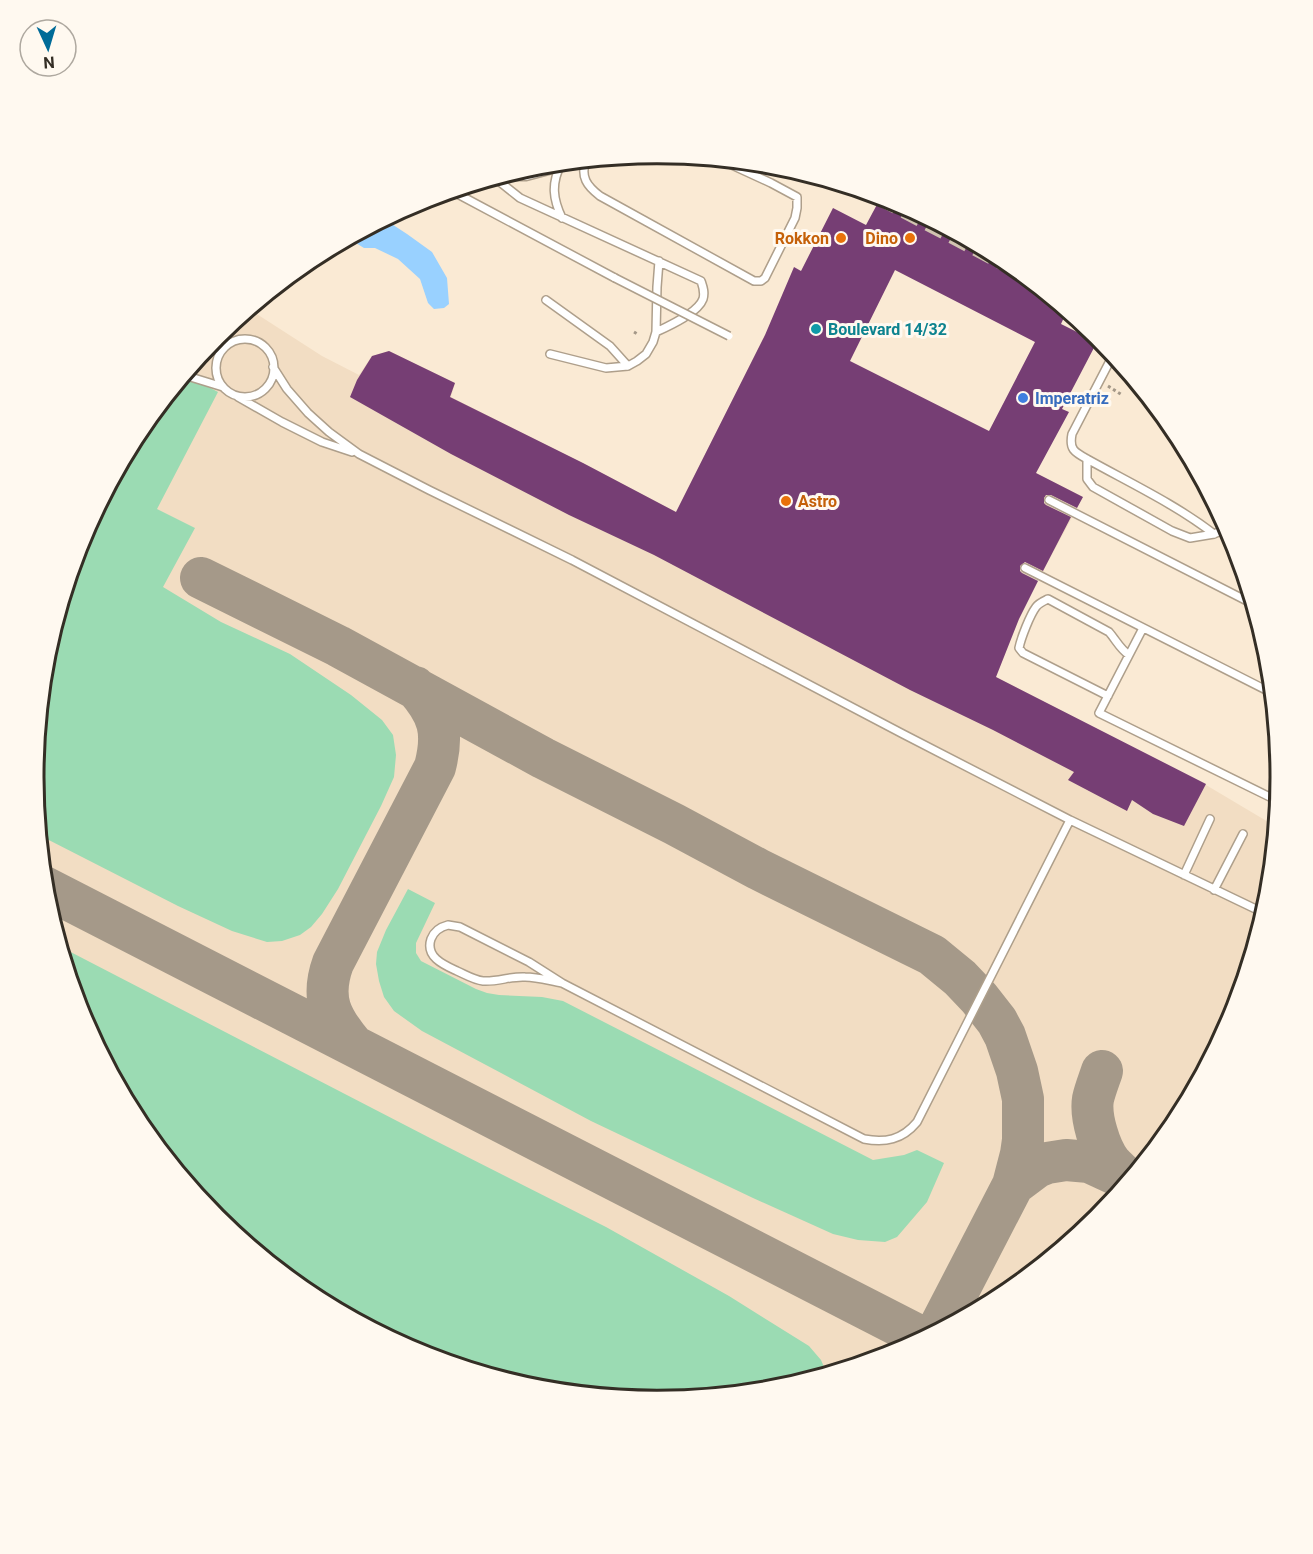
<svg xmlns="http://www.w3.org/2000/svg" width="1313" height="1554" font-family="Roboto,sans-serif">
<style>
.built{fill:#f2ddc3}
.green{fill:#9bdbb3}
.water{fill:#99d1ff}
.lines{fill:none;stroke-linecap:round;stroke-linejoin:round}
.taxiway{stroke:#a59989;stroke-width:42}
.building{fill:#763e74;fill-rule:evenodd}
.secondary-tunnel{stroke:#d2c4b1;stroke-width:18;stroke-dasharray:18 9;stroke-linecap:butt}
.lane-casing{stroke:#ae9f8b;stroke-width:10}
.secondary-casing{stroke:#ae9f8b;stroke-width:21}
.path{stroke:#a49888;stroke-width:3;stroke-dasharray:3 3;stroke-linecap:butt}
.lane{stroke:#fff;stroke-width:7}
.secondary{stroke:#fff;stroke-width:18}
.lane-bridge-casing{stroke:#ae9f8b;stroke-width:10;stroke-linecap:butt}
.lane-bridge{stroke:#fff;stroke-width:7}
.food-dot{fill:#e8710a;stroke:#fff9f0;stroke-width:2}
.culture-dot{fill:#0f9aa8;stroke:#fff9f0;stroke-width:2}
.shop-dot{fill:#3f7fe0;stroke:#fff9f0;stroke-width:2}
.labels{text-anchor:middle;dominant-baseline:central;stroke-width:6;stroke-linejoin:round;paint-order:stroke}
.food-label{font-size:16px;font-weight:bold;fill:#c56008;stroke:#fff9f0;text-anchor:end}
.culture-label{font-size:16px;font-weight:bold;fill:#0d838f;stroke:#fff9f0;text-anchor:start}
.shop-label{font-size:16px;font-weight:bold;fill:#366cbe;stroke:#fff9f0;text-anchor:start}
.rim{fill:none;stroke:#342e25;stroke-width:3}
</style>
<rect width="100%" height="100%" fill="#faead4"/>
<!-- built -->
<path class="built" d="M249,309l73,47 37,19 13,-19 17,-5 66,32 -4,14 132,66 93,49 89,-177 318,162 -48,89 -16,33 -23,58 210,108 69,41 -7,73 -36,117 -57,108 -78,94 -94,78 -108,57 -117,36 -122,11 -121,-12 -117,-35 -108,-58 -95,-77 -77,-95 -58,-108 -35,-117 -12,-121 12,-122 36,-117 57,-108 78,-94z"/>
<!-- green -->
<path class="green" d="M182,377l17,5 19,10 -61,117 38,19 -32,59 58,35 69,32 61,41 31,25 11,15 3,20 -2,22 -13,29 -43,83 -16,25 -11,13 -11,8 -18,6 -15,1 -35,-11 -54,-25 -139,-71 -6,-58 12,-122 36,-117 57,-108z
M408,889l27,14 -19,40v10l5,8 55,28 11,4 12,2 43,2 21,4 310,159 31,-5 13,-5 27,13 -17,39 -30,35 -12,5 -27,-2 -25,-6 -80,-36 -162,-77 -169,-90 -28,-20 -10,-14 -5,-16 -3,-17 1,-12 9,-22z
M59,946l371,192 176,89 123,69 80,50 12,14 6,14 -49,15 -122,11 -121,-12 -117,-35 -108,-58 -95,-77 -77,-95 -58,-108z"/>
<!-- water -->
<path class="water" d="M384,219l23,15 25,18 15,26 2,26 -5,4 -10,1 -6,-6 -8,-24 -22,-20 -23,-11h-11l-13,-8v-3z"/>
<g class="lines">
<!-- taxiway -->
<path class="taxiway" d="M201,578l137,68 205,112 131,66 84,45 174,86 28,23 19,20 18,23 8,15 12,35 6,28v41l-2,14 -8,31 -75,145
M44,887l879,451
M354,1046c-23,-27 -34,-47 -21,-83l102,-196c9,-35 4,-53 -20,-80
M1102,1071c-3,9 -7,19 -9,28 -3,18 7,50 18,64 5,6 12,11 17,17
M1013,1185l24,-18 10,-4 19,-3 23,2 39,18"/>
</g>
<!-- building -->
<path class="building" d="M881,197l14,4 108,58 64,52 -6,13 36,18 -35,67 7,3 -33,61 47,24 -6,11 -26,-13h-5l-2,3v5l2,2 25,12 -28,54 -18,-9 -5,4v5l2,2 16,8 -19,38 -23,58 210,107 -22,42 -31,-12 -21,-14 -5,11 -59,-31 6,-8 -81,-42 -83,-40 -256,-135 -85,-40 -118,-61 -101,-57 7,-17 15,-24 17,-5 66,32 -5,14 133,66 93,49 89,-177 29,-68 7,4 32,-63 33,17zM895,270l140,72 -46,89 -139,-70z"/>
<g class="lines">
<!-- secondary-tunnel -->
<path class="secondary-tunnel" d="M881,197l129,68"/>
<!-- lane casing -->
<g class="lane-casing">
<path id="lane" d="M586,160c-6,17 1,26 14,36l154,85h7l4,-3 30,-60 2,-10v-11l-26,-14 -50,-23
M561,164c-10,20 -8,35 1,54
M495,178l25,20 181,83c2,6 4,11 2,18 -5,14 -34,27 -47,33
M452,191l163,87
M546,300l64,46 18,20
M216 368a29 29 0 1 1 58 0a29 29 0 1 1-58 0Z
M202,353l22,-5
M550,354l56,14 22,-2 9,-5 9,-7 7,-12 3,-10 1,-45 2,-26
M1113,355l-41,79c-3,15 2,18 15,25 43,24 88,45 127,75
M273,367l14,22 21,24 21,19 30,22 70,36 143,70 331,174 167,86 194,93
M184,375l39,12
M238,397l44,25 40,20 30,10
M1087,459v20l6,8 79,44 18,7 24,-4 7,-3 5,-5
M1049,500l204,104
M1025,568l247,125
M1143,628l-44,85 179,88
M1108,696l-85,-43 -4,-5c2,-10 11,-33 17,-41 3,-4 8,-6 12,-8l61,33c7,8 11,17 20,23
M1184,875l26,-56
M1214,890l29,-56
M448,925l12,2 69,35 33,21c-12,-2 -24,-6 -37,-6 -14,-1 -27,5 -42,4 -9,-1 -17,-6 -26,-10 -13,-6 -32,-14 -26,-32 3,-8 9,-12 17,-14z
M562,983l302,156c21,4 38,1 53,-17l153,-302"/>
</g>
<!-- secondary casing -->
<g class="secondary-casing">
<path id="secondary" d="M516,171h9l30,-8"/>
</g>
<!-- path -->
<path class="path" d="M634,332l5,3
M1108,386l14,9"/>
<!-- lane -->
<use href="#lane" class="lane"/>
<!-- secondary -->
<use href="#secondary" class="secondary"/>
<!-- lane-bridge casing -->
<g class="lane-bridge-casing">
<path id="lane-bridge" d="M615,278l114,58"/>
</g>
<!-- lane-bridge -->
<use href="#lane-bridge" class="lane-bridge"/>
</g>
<!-- markers -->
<g class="food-dot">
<circle cx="841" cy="238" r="6"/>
<circle cx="910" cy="238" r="6"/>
<circle cx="786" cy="501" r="6"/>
</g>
<circle class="culture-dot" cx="816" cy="329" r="6"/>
<circle class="shop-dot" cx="1023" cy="398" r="6"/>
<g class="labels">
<!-- food labels -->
<g class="food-label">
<text x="829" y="238">Rokkon</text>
<text x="898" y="238">Dino</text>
<text x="798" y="501" text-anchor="start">Astro</text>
</g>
<!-- culture labels -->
<g class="culture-label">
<text x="828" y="329">Boulevard 14/32</text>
</g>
<!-- shop labels -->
<g class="shop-label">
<text x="1035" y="398">Imperatriz</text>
</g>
</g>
<!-- crop -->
<path d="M0 0H1313V1554H0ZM44 777a613 613 0 1 1 1226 0a613 613 0 1 1-1226 0Z" fill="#fff9f0" fill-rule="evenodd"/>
<path class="rim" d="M44 777a613 613 0 1 1 1226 0a613 613 0 1 1-1226 0Z"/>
<!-- north arrow -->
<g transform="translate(48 48) rotate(176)"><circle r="28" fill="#fff9f0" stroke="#aea89f" stroke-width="1.5"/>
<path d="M0-4.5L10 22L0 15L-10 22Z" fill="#006b98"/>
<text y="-9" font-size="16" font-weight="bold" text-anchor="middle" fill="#342e25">N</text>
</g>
</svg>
